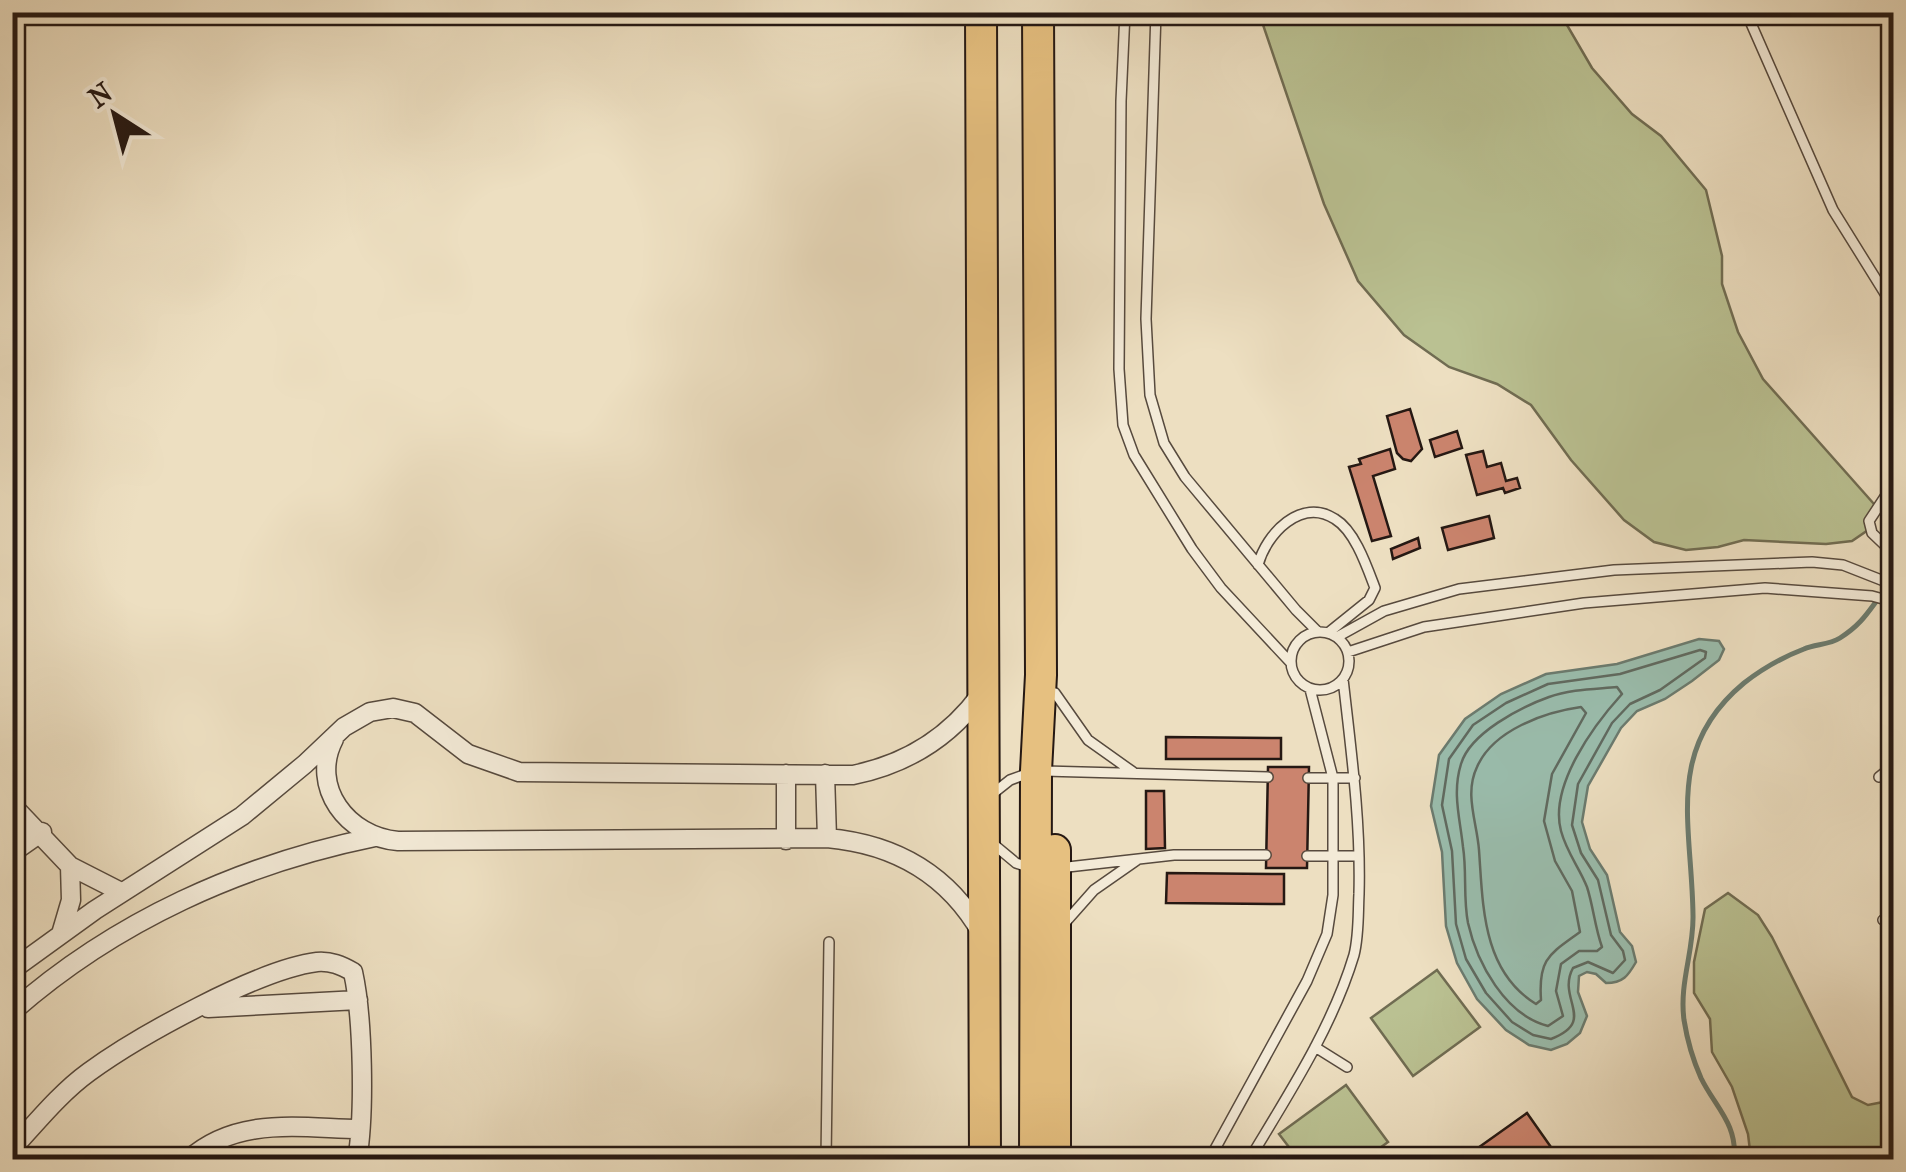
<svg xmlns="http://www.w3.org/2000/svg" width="1906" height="1172" font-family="'IM FELL French Canon',serif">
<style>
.green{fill:#bac192;stroke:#706c52;stroke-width:2.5}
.water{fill:#9abdad;stroke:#6b7b6f;stroke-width:2.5}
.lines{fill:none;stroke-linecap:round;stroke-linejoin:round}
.shore{stroke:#606a60;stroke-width:2.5}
.stream{stroke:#6b7b6f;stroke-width:5}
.building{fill:#cb846e;stroke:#251813;stroke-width:2.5}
.service-casing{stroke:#574a3e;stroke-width:12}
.minor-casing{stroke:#574a3e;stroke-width:21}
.trunk-casing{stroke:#251813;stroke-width:34}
.service{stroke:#f3ead7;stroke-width:9}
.minor{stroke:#f3ead7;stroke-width:18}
.trunk{stroke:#e6c080;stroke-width:30}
</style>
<rect width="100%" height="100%" fill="#eddfc1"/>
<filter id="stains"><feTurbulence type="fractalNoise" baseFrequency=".002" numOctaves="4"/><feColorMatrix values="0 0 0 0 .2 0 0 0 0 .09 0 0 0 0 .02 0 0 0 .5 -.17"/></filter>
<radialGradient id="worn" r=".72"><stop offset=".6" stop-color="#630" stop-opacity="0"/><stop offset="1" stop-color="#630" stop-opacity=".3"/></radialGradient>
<!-- green -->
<path class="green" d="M1259,13h301l32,55 40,46 29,22 45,54 16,66v28l16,48 25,47 111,125 3,13 -9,13 -16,11 -26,3 -82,-4 -26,7 -32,3 -32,-8 -30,-22 -53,-60 -40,-55 -34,-21 -48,-17 -45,-32 -46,-54 -34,-77z
M1728,893l30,22 14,22 80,160 16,8 15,-3 10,-11v68h-142l-3,-25 -16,-47 -20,-35 -2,-33 -16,-26v-31l11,-53z
M1437,970l43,57 -67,49 -42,-58z
M1346,1085l42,57 -23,17h-67l-19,-25z"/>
<!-- water -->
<path class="water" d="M1699,639l20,2 5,8 -5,11 -27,21 -27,18 -28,12 -16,17 -33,58 -6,36 8,27 17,26 13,57 12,14 4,16c-8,14 -13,21 -30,21l-10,-9 -9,-2 -8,4 -1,16 9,24 -7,17 -13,11 -16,6 -22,-5 -23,-15 -29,-31 -20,-36 -11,-37 -4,-74 -11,-46 8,-51 26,-36 36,-25 45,-20 71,-10z"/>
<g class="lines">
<!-- shore -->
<path class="shore" d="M1700,650l6,2 -1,6 -45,32 -30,14 -18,19 -34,61 -6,41 9,28 17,27 13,55 12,16 2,9 -12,13 -25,-11 -15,6c-17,31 25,53 -22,71l-18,-4 -21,-13 -26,-29 -20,-34 -10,-35 -4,-73 -10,-46 7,-46 24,-34 33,-22 42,-19 72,-10z
M1617,687l5,7c-29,32 -73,92 -61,137 6,22 18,36 26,56 6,18 8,41 15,60l-5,4h-18l-18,13 -5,27 7,25 -15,10c-43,-11 -71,-63 -80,-103 -5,-25 -1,-51 -5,-76 -3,-29 -11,-54 -2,-83 9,-31 60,-57 88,-67 21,-8 47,-8 68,-10z
M1581,707l5,6 -34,61 -8,47 11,40 17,30 8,41c-30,22 -42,26 -39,68l-5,4c-54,-33 -53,-99 -57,-154 -2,-28 -15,-56 -2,-83 16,-37 68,-55 104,-60z"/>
<!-- stream -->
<path class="stream" d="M1734,1160c4,-36 -19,-53 -33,-82 -8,-18 -14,-39 -17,-58 -5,-37 10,-69 9,-105 -1,-90 -29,-166 51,-232 18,-14 39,-26 60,-34 11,-5 25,-4 36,-11 27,-17 31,-33 51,-55"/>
</g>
<!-- building -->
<path class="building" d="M1410,409l12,40 -11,12 -8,-2 -6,-6 -10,-37z
M1457,431l5,17 -27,9 -5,-17z
M1390,449l5,20 -22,7 18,60 -19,5 -23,-74 12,-3 -2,-5z
M1483,451l4,16 14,-4 5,18 11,-3 3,10 -15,5 -2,-5 -26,7 -11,-40z
M1489,516l5,22 -46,12 -6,-22z
M1418,538l2,10 -27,11 -2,-10z
M1166,737l115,1v21h-115z
M1268,767h41l-2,101h-41z
M1894,783v22l-11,-12z
M1146,791h18l1,57 -19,1z
M1167,873l117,1v30l-118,-1z
M1527,1113l26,37 -14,10h-78z"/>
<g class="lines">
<!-- service casing -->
<g class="service-casing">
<path id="service" d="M1125,12l-4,89 -2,268 4,56 11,30 58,94 29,39 69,74
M1156,12l-10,307 4,76 14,48 21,34 111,133 22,22
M1746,12l87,198 61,98
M1894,483l-25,38 3,12 22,21
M1258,565c8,-31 43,-68 77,-46 20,12 32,48 40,69l-6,12 -41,33
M1291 661a29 29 0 1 1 58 0a29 29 0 1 1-58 0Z
M1337,637l47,-26 75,-22 155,-19 198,-8 31,3 51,20
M1348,652l76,-25 160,-24 181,-15 107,8 22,6
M1055,693l33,47 45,32
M1044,771l224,6
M1879,777l15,-12
M1308,778h47
M991,795l19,-15 19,-7
M992,843l24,20 12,4
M1307,856h52
M1059,868l115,-13h92
M1883,920l11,-8
M1063,925l31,-35 43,-30
M1315,1047l32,20
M826,1160l3,-218
M1209,1160l98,-179 20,-47 6,-39v-117l-23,-89
M1249,1160c39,-65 83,-132 105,-205 5,-20 4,-41 5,-61 2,-72 -8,-144 -16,-215"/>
</g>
<!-- minor casing -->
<g class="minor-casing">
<path id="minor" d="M334,739c-25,48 14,98 64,102l429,-3c67,6 121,36 155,96
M786,774v66
M825,774l2,64
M12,805l58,61 51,26
M12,853l30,-21
M61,934l10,-34 -1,-34
M12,970l83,-60 147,-94 63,-52 39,-37 26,-15 23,-4 22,5 53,41 51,18 334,3c54,-11 96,-37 128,-81
M208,1008l150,-8
M12,1012c103,-91 230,-148 363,-175
M12,1149c24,-26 48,-56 77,-77 48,-35 170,-103 228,-110 14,-1 24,3 36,10 10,45 12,142 4,188
M188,1160c49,-44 111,-32 171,-31"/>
</g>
<!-- trunk casing -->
<g class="trunk-casing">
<path id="trunk" d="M981,12l4,1148
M1035,1160l1,-389 5,-96 -3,-663
M1055,1160v-310"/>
</g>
<!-- service -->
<use href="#service" class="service"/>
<!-- minor -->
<use href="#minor" class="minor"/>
<!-- trunk -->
<use href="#trunk" class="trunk"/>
</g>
<!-- margin -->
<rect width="1906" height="1172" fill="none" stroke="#eddfc1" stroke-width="50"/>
<rect x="15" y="15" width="1876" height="1142" fill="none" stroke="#251813" stroke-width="5"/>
<rect x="25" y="25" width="1856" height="1122" fill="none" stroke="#251813" stroke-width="2.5"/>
<!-- north arrow -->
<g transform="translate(115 115) rotate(324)" stroke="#f3ead7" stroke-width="8" paint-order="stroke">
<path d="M0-8L18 38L0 25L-18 38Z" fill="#251813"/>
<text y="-15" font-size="28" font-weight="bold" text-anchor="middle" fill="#251813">N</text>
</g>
<rect width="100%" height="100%" filter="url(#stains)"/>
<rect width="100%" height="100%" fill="url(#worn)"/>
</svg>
